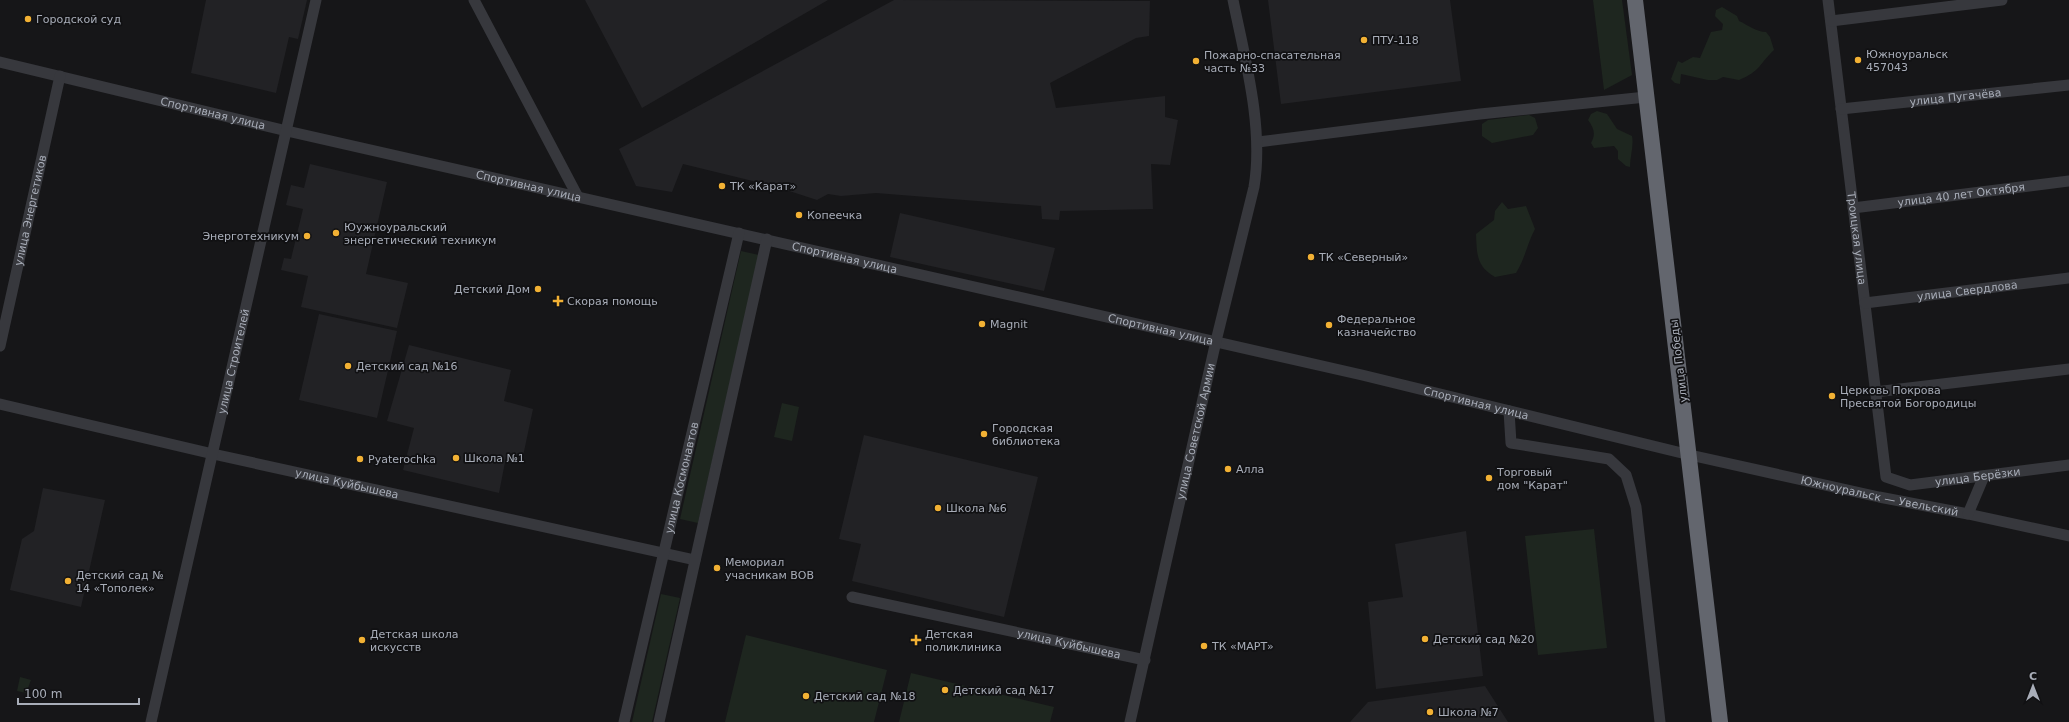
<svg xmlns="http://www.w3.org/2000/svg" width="2069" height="722" font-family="'DejaVu Sans',sans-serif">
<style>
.built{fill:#222225}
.green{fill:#1e261f}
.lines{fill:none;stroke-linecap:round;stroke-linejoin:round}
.minor{stroke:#37383d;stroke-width:11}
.highway{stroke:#63666e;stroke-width:16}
.poi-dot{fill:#f2b134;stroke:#111113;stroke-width:1.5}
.labels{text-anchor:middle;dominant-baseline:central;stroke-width:3.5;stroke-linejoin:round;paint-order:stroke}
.poi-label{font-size:11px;fill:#a8adb8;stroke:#111113;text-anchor:start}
.street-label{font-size:11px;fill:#a8adb8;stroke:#111113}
</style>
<rect width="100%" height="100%" fill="#161618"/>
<!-- built -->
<path class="built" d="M206,0h101l-9,39 -9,-2 -13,56 -85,-20z
M585,0h243l-186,108z
M894,0l256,1 -1,35 -13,2 -86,45 6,25 109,-12v21l13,3 -8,45 -19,-1 2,45 -93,2 -1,9 -17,-1 -1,-13 -165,-13 -35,3 -13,-2 -11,6 -40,-13 -94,-23 -11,28 -36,-6 -17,-37z
M1268,0h182l11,81 -180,23z
M310,164l77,18 -21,92 42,9 -11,45 -96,-21 7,-31 -27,-6 3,-12 7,1 12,-50 -17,-4 5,-20 13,3z
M900,213l155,35 -11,43 -154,-34z
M319,314l78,17 -20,87 -78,-18z
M409,345l102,25 -7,31 29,8 -11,52 -16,-4 -7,36 -96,-23 11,-42 -27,-7z
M864,435l174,42 -34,140 -152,-36 9,-37 -22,-5z
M43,488l62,12 -24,107 -71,-17 12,-51 12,-8z
M1466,531l17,145 -107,13 -8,-87 35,-5 -8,-53z
M1485,686l23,36h-158l18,-20z"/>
<!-- green -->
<path class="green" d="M1593,0h29l10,75 -28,15z
M1722,7l15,9 2,5c9,4 17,11 27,11l4,5 4,13c-15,14 -13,21 -35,30l-16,-3 -6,3h-9l-27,-6 -1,10 -5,-1 -4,-4 7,-18 4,2 11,-6 7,1 11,-26 11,-2 1,-6 -8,-8 1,-6z
M1597,111l10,3 10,15 15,7c2,10 -2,20 -2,31l-4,-1 -8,-7v-8l-4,-5 -20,2 -3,-5c5,-9 3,-15 -3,-23l3,-6z
M1529,115l6,3 3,10 -5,7 -41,8 -10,-7v-12l6,-4z
M1502,202l6,7 18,-3 9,23c-8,15 -10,30 -19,44l-21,4c-19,-11 -18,-23 -19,-43l18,-14 1,-9z
M741,251l18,4 -61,268 -18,-4z
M782,403l17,4 -7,34 -18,-4z
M1594,529l13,119 -69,7 -13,-119z
M661,594l19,4 -28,124h-20z
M746,635l141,35 -13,52h-149z
M911,673l143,34 -4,15h-151z
M20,677l11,3 -5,13 -9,-2z"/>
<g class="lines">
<!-- minor -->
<g class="minor">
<path d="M474,0l104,197"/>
<path id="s1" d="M1828,0l58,477 24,8 159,-20"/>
<path d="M1831,21l171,-21"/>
<path id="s2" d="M0,62l287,69 1075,244 328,80 189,42 89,17 101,22"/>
<path id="s3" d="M1841,109l228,-24"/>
<path d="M1258,142l222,-28 166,-17"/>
<path id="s4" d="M1853,208l216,-27"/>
<path id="s5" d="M1865,303l204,-25"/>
<path id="s6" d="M0,346l60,-270"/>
<path d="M1875,392l194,-23"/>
<path id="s7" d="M0,404l213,50 482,106"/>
<path d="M1509,411l2,32 98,16 17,16 10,32 24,215"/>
<path d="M1968,514l16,-38"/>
<path id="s8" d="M852,597l293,63"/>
<path id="s9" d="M151,722l165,-722"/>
<path id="s10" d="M624,722l115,-489"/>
<path d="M659,722l108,-483"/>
<path id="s11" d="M1130,722l86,-381 38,-154c10,-59 -9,-128 -21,-187"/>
</g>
<!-- highway -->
<path class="highway" d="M1635,0l85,722"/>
</g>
<!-- markers -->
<g class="poi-dot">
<circle cx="28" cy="19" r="4"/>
<circle cx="1364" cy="40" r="4"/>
<circle cx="1858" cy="60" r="4"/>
<circle cx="1196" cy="61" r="4"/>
<circle cx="722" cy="186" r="4"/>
<circle cx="799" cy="215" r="4"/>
<circle cx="336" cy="233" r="4"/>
<circle cx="307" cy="236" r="4"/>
<circle cx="1311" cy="257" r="4"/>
<circle cx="538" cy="289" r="4"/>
<path d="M556 295h4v4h4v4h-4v4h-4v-4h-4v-4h4z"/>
<circle cx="982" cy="324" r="4"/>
<circle cx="1329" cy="325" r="4"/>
<circle cx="348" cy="366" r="4"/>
<circle cx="1832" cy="396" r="4"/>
<circle cx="984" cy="434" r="4"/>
<circle cx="456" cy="458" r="4"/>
<circle cx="360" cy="459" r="4"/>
<circle cx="1228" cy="469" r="4"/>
<circle cx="1489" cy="478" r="4"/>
<circle cx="938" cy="508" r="4"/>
<circle cx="717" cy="568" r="4"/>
<circle cx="68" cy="581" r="4"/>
<circle cx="1425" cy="639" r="4"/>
<circle cx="362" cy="640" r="4"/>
<path d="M914 634h4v4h4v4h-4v4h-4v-4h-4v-4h4z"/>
<circle cx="1204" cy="646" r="4"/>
<circle cx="945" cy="690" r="4"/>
<circle cx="806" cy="696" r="4"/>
<circle cx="1430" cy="712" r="4"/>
</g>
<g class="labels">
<!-- poi labels -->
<g class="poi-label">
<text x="36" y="19">Городской суд</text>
<text x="1372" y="40">ПТУ-118</text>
<text x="1866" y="54">Южноуральск<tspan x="1866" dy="13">457043</tspan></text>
<text x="1204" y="55">Пожарно-спасательная<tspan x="1204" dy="13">часть №33</tspan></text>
<text x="730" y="186">ТК «Карат»</text>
<text x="807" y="215">Копеечка</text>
<text x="344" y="227">Юужноуральский<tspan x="344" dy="13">энергетический техникум</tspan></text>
<text x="299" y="236" text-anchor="end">Энерготехникум</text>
<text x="1319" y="257">ТК «Северный»</text>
<text x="530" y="289" text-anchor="end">Детский Дом</text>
<text x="567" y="301">Скорая помощь</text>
<text x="1337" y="319">Федеральное<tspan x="1337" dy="13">казначейство</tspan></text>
<text x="990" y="324">Magnit</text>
<text x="356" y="366">Детский сад №16</text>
<text x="1840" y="390">Церковь Покрова<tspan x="1840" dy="13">Пресвятой Богородицы</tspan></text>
<text x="992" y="428">Городская<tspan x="992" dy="13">библиотека</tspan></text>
<text x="464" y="458">Школа №1</text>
<text x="368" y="459">Pyaterochka</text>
<text x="1236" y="469">Алла</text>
<text x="1497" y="472">Торговый<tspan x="1497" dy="13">дом "Карат"</tspan></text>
<text x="946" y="508">Школа №6</text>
<text x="725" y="562">Мемориал<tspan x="725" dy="13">учасникам ВОВ</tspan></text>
<text x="76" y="575">Детский сад №<tspan x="76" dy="13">14 «Тополек»</tspan></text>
<text x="370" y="634">Детская школа<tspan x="370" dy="13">искусств</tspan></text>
<text x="925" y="634">Детская<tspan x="925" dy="13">поликлиника</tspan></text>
<text x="1433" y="639">Детский сад №20</text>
<text x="1212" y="646">ТК «МАРТ»</text>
<text x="953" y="690">Детский сад №17</text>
<text x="814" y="696">Детский сад №18</text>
<text x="1438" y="712">Школа №7</text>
</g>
<!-- street labels -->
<g class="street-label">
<text stroke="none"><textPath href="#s3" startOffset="115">улица Пугачёва</textPath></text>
<text stroke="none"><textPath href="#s2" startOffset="219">Спортивная улица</textPath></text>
<text stroke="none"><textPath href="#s2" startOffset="543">Спортивная улица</textPath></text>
<text stroke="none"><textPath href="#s4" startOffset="109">улица 40 лет Октября</textPath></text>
<text stroke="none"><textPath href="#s6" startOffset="139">улица Энергетиков</textPath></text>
<text stroke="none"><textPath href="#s1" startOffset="240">Троицкая улица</textPath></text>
<text stroke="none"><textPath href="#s2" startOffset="867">Спортивная улица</textPath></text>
<text stroke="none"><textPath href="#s5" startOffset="103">улица Свердлова</textPath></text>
<text stroke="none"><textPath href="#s2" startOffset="1191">Спортивная улица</textPath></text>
<text stroke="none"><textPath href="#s9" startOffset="370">улица Строителей</textPath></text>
<text transform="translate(1679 361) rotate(-97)">улица Победы</text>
<text stroke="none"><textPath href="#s2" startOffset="1515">Спортивная улица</textPath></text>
<text stroke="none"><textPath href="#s11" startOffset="298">улица Советской Армии</textPath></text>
<text stroke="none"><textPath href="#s1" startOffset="574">улица Берёзки</textPath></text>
<text stroke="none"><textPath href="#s10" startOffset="251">улица Космонавтов</textPath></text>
<text stroke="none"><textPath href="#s7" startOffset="356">улица Куйбышева</textPath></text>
<text stroke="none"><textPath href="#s2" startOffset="1929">Южноуральск — Увельский</textPath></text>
<text stroke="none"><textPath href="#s8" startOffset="222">улица Куйбышева</textPath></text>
</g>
</g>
<!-- north arrow -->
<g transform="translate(2033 686)" stroke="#111113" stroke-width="3" paint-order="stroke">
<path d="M0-3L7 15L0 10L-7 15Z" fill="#a8adb8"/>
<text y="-6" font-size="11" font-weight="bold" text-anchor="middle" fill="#a8adb8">С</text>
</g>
<!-- scale -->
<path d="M18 698v6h121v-6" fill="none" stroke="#a8adb8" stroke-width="2"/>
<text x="24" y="698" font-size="12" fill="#a8adb8" stroke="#111113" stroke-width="3" paint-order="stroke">100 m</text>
</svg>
